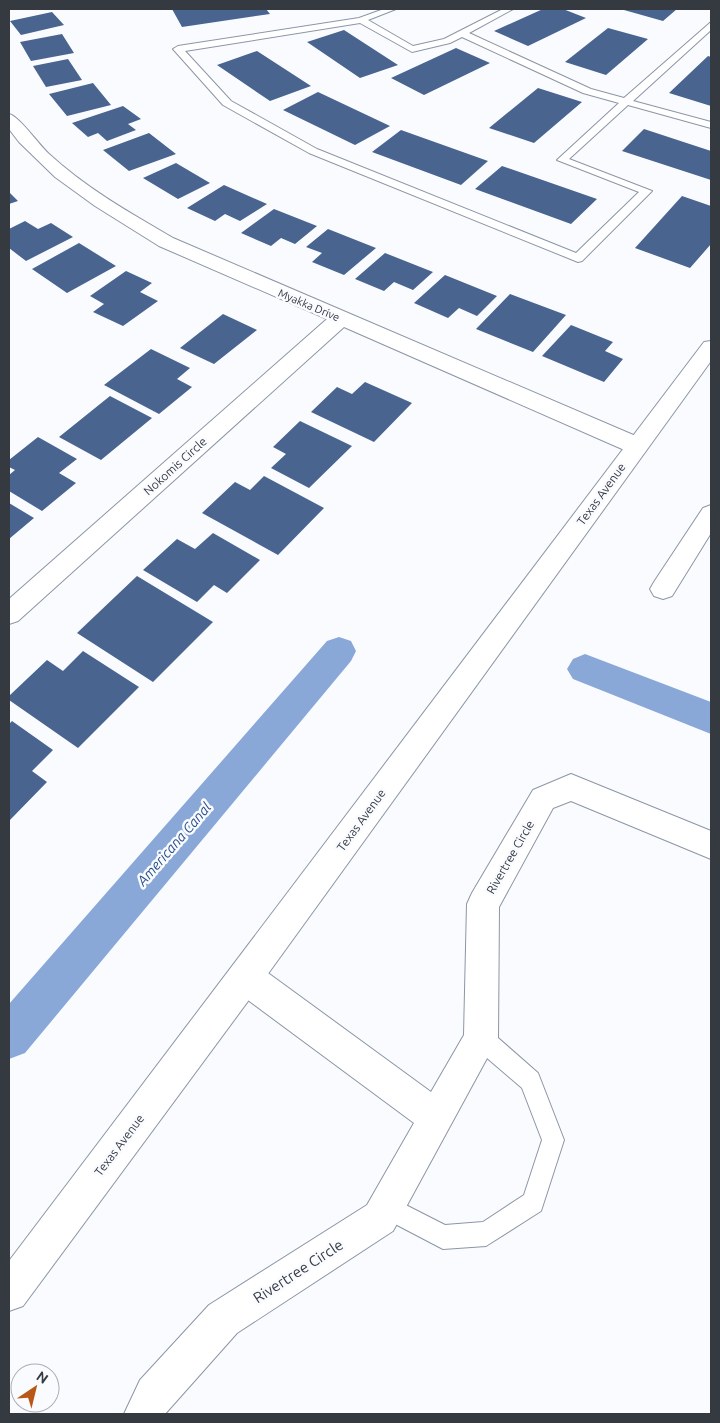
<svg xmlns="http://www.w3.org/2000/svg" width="720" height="1423" font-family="Ubuntu,sans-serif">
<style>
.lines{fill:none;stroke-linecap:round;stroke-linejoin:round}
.canal{fill:#89a8d7;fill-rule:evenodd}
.building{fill:#48648f}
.lane-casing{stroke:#8c96a6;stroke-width:2}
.street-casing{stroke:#8c96a6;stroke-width:2}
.secondary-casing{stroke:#8c96a6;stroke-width:2}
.lane{fill:#fff;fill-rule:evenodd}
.street{fill:#fff;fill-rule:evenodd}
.secondary{fill:#fff;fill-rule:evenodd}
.labels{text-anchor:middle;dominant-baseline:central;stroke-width:5;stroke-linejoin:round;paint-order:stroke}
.far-street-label{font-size:11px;fill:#353a41;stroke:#f9fbff}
.street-label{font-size:12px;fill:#353a41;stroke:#f9fbff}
.water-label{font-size:14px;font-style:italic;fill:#284e89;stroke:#f9fbff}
.near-street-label{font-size:15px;fill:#353a41;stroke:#f9fbff}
</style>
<rect width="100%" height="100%" fill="#f9fbff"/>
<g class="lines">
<!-- canal -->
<path class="canal" d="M339,637l12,4 5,10 -5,10 -326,392 -16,6v-55l318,-363z
M585,654l126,48v32l-138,-55 -6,-10 6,-10z"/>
</g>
<!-- building -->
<path class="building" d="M172,9h94l4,5 -88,13z
M543,9h20l23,9 -58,28 -34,-15z
M625,9h52l-14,12 -39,-11z
M52,12l12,13 -43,10 -11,-14z
M608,28l40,11 -42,36 -41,-13z
M344,30l54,35 -38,13 -53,-36z
M62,34l12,19 -43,8 -11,-19z
M456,48l34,15 -66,32 -33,-17z
M257,51l54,35 -41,15 -53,-36z
M708,56l3,1v49l-42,-13z
M68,59l14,21 -36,7 -13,-21z
M93,83l18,22 -44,11 -18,-22z
M538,88l44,14 -48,41 -45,-15z
M318,92l72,34 -35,19 -72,-35z
M123,106l18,13 -13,5 8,6 -29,11 -9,-8 -10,4 -16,-14z
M644,129l67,22v29l-89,-29z
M401,130l87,31 -27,24 -89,-33z
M149,133l27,21 -47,17 -26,-21z
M176,163l34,20 -32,16 -35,-21z
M502,166l95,33 -26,25 -96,-35z
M224,185l43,19 -27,17 -15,-7 -10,7 -28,-13z
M9,192l9,9 -9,3z
M682,196l29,10v38l-21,24 -55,-20z
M274,209l43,17 -22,18 -14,-6 -10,8 -30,-13z
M25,221l13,8 13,-6 22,14 -47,24 -17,-13v-19z
M328,229l48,19 -32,27 -32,-13 10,-9 -16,-6z
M79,243l37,23 -49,27 -35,-24z
M385,253l48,19 -20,18 -19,-8 -10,9 -29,-12z
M126,271l26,12 -12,9 18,9 -35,25 -30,-14 11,-8 -14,-8z
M445,275l52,21 -20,20 -18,-8 -11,10 -34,-15z
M510,294l56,21 -33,37 -57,-23z
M223,314l34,16 -43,34 -34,-16z
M571,325l42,17 -8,9 18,8 -19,23 -62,-26z
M151,349l39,19 -13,11 15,8 -33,27 -55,-29z
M365,382l47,21 -38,39 -63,-30 26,-25 15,7z
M110,396l42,22 -51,42 -42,-23z
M300,421l52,25 -43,42 -38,-20 15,-14 -13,-7z
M38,437l39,22 -18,14 17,10 -34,28 -33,-20v-16l6,-5 -6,-3v-7z
M264,476l60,32 -46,47 -76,-42 33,-31 15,8z
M9,503l25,15 -25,21z
M213,533l47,27 -33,33 -13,-8 -17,17 -54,-32 34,-31 18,10z
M137,576l76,46 -60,60 -76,-49z
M83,651l56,36 -61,61 -69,-48v-4l38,-36 16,11z
M12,721l41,29 -21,21 15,11 -38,39v-97z"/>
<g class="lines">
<!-- lane casing -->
<g class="lane-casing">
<path id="lane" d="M384,9h12l-28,11 45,26 31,-7 59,-30h10l-44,24 122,56 33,9 87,-76v8l-78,71 78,21v6l-83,-23 -59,54 83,32 -70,70 -4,1 -269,-109 -86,-48 -50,-56 5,-3 181,-28zM360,23l52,29 38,-9 12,-6 121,56 36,10 -62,57 82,32 -63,61 -259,-104 -86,-48 -46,-50z
M481,1027l8,3 49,43 26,67 -23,71 -55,35 -43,3 -65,-34 -4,-8 4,-8 8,-4 59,30 38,-3 41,-27 18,-55 -20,-52 -49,-42 -3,-8 3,-8z"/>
</g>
<!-- street casing -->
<g class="street-casing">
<path id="street" d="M9,114c11,3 30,31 40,40 37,34 81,59 124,84l472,202 3,6 -3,6 -8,2 -8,-2 -285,-125 -326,294 -9,3v-25l318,-280 -168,-73 -64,-40 -40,-29 -36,-35 -10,-13z
M711,505v28l-39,63 -9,3 -9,-3 -4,-7 4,-7 49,-74z
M571,774l140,57v28l-140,-58 -18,7 -54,99 -1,131 -105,193 -156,102 -72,81h-41l16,-34 69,-75 158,-100 47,-82 -181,-134 -4,-12 4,-12 12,-4 12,4 174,127 33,-57 3,-131 5,-11 61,-103z"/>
</g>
<!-- secondary casing -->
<g class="secondary-casing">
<path id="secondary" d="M711,341v20l-454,628 -234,317 -14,5v-50l695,-919z"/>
</g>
<!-- lane -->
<use href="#lane" class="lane"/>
<!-- street -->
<use href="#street" class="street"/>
<!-- secondary -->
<use href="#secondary" class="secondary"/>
</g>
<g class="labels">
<!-- far-street labels -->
<g class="far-street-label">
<text transform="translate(309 305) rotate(23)">Myakka Drive</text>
</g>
<!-- street labels -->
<g class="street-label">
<text transform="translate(175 466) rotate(-42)">Nokomis Circle</text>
<text transform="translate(601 494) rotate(-54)">Texas Avenue</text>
<text transform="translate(361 820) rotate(-54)">Texas Avenue</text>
<text transform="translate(510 857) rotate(-60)">Rivertree Circle</text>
<text transform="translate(119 1145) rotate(-53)">Texas Avenue</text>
</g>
<!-- water labels -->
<g class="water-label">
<text transform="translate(174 844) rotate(-49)">Americana Canal</text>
</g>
<!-- near-street labels -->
<g class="near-street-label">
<text transform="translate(298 1271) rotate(-33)">Rivertree Circle</text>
</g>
</g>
<!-- border -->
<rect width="720" height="1423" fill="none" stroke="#353a41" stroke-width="20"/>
<!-- north arrow -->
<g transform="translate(35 1388) rotate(35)"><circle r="24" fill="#f9fbff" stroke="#abaeb3"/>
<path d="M0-4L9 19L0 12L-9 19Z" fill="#b95816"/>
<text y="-8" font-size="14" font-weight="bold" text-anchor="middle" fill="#353a41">N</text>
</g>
</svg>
